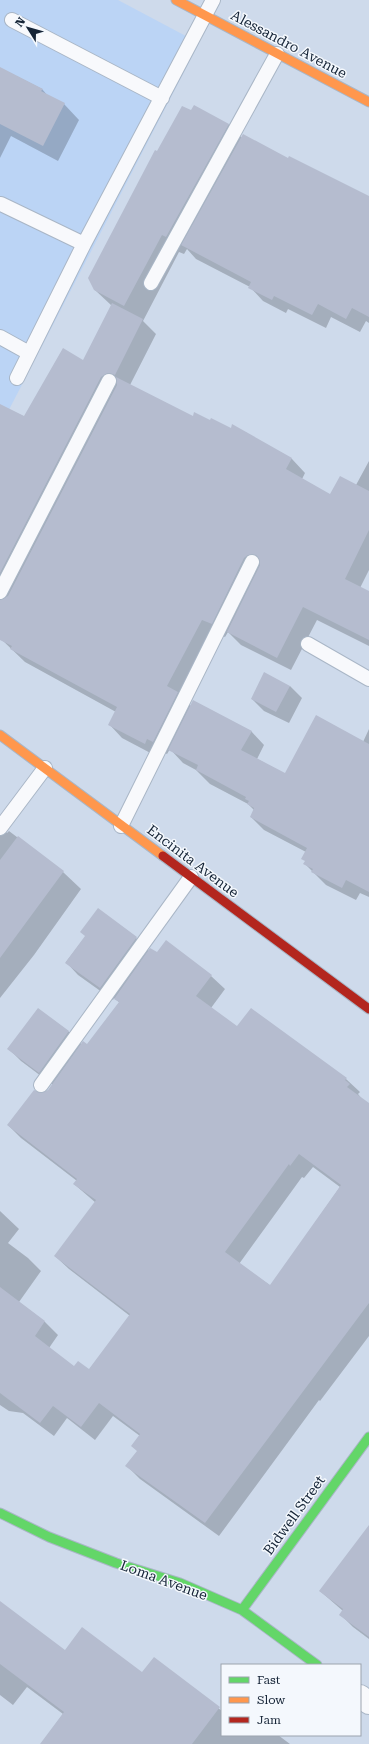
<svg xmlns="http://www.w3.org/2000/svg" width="369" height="1744" font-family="'Roboto Serif',serif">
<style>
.built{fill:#bbd4f5}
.shadow{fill:#0003;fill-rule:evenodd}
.building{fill:#b5bccf;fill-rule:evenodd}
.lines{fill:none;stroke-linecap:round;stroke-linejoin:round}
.lane-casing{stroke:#a9b6c6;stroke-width:16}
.street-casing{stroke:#a9b6c6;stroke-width:24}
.fast-casing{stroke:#a9b6c6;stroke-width:11}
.slow-casing{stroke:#a9b6c6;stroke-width:11}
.jam-casing{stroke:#a9b6c6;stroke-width:11}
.lane{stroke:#f8f9fc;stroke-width:14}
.street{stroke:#f8f9fc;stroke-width:22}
.fast{stroke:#63d668;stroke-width:9}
.slow{stroke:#ff974d;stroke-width:9}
.jam{stroke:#b3261e;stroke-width:9}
.labels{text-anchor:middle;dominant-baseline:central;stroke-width:3;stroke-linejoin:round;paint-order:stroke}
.street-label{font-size:14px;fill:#152437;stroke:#f4f8fd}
</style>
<rect width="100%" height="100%" fill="#cedaeb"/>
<!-- built -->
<path class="built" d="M0,0h118l81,43 -199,384z"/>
<!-- shadow -->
<path class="shadow" d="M0,68l42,21 6,7 16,8 15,16 -21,41 -47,-25 -11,22z
M228,124l14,14 127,66v119l-3,-2 -6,11 -29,-15 -5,11 -38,-19 -2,4 -23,-12 -13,-14 -54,-28 -9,-10 -3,5 -5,-2 -36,69 13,13 -26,51 63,33 38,11 2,-3 59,33 13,14 -3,6 29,17 25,-11 13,-24v109l-9,18 9,4v54l-52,-26 -26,50 -50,-25 -13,-13 -3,5 -9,-5 -34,65 9,9 60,25 13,14 -7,14 28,15 78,-32 6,-13v168l-9,-4 -4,7 -30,-15 -21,-21 1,-12 -42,-22 -13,-13 3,-7 -6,-6 -38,-20 -14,-14 -13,-7 -13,-14 -3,5 -6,-3 -3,6 -36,-19 -13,-14 7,-12 -91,-50 -25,-24v-233l25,12 59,-56 28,-55 -17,-16 63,-137z
M290,686l12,12 -13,25 -25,-12 -12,-12z
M0,826l7,7 2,-2 54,41 18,17 -47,66 -34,43z
M99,910l37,28 13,13 8,3 9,-12 45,34 14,13 -14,19 26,20 14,-18 95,69 14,13 -2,2 4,5 7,5v232l-49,65 -1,-1 -100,136 -79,-57 -13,-13 11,-15 2,-15 -27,-20 -18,24 -28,-22 -13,18 -31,-23 -14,-2 -9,-6v-194l19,18 -11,14 20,15 13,13 -22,31 26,20 13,13 -9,13 25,19 15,3 41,-54 -61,-47 -14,-13 41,-53 -22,-19 3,-3 -56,-43 -13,-13 32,-30 9,-4 4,-6 -32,-24 -12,-12 29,-40 31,23 13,13h6l32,-42 -6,-5 -1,2 -35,-25 -12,-13 20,-26zM313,1167l27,20 -69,99 -32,-22 63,-87 2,1z
M369,1527v112l-16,-12 -12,-12 2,-4 -23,-20z
M0,1604l65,47 77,23 12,-15 68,52v24h56l12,9h-249l22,-30 -36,-27 -14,18 -13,-10z"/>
<!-- building -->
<path class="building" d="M0,67l43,22 -2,2 24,12 -22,43 -43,-22z
M194,105l35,19 -63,113 -4,-2 -38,71 -30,-16 -6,-12 67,-128 2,1 25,-45 9,4z
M243,134l45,24 1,-2 80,40v121l-17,-9 -6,11 -28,-15 -6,11 -38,-19 -2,4 -24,-12 3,-6 -70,-37z
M112,303l31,16 -28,56 -7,-2 -7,4 -101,196v-169l24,12 39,-68 20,12z
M116,377l77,39 1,-4 16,8 1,-2 20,10 1,-4 60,34 -6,11 44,25 10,-18 29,15v39l-24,49 24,12v49l-66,-33 -26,51 -50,-26 33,-67v-4l-4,-6h-8l-4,3 -32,66 -10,-4 -35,66 11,6 -25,50 -6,-3 -2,5 -37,-19 9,-18 -107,-58 2,-3 -12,-6v-40l8,-4 109,-211z
M264,672l26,14 -14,26 -25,-13z
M193,700l59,31 -11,19 44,23 31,-58 53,29v148l-23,-12 -4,8 -31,-16 2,-3 -10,-5 2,-3 -4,-2 6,-11 -57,-31 4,-9 -7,-4 2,-3 -4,-2 1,-2 -50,-27 2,-5 -30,-15z
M18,836l46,35 -64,87v-98z
M98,908l39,29 -37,51 -35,-25 20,-27 -5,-4z
M166,940l46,35 -16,21 41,30 14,-18 96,70 -2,2 5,4 -3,3 22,16v200l-164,220 -80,-57 12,-15 -6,-5 9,-12 -41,-31 -18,24 -28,-21 -13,17 -40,-30v-106l45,34 -10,15 39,30 4,-5 11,8 41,-55 -76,-58 42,-56 -23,-16 4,-5 -70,-54 27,-35 7,3 7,-3 35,-49 4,3 32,-42 -5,-3 36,-51 7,4zM299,1154l42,31 -71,100 -45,-33 64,-88 1,2z
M38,1008l31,23 -30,42 -32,-24z
M369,1525v112l-30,-22 4,-6 -24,-18z
M0,1601l65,49 17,-23 60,45 12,-15 66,50 -28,37h-152l24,-32 -64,-48z"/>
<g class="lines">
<!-- lane casing -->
<g class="lane-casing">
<path id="lane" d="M12,20l150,78
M1,204l83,40
M151,283l126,-229
M0,337l29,16
M17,378l67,-134 129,-244
M0,592l109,-211
M308,644l61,35
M121,826l131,-264
M0,828l45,-60
M41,1085l150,-208"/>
</g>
<!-- street casing -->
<g class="street-casing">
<path id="street" d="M360,1696l9,7"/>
</g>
<!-- fast casing -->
<g class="fast-casing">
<path id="fast" d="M0,1513l49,24 67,26 64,20 62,27 75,55
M242,1610l127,-173"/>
</g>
<!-- slow casing -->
<g class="slow-casing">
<path id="slow" d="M176,0l193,102
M0,735l163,121"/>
</g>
<!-- jam casing -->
<g class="jam-casing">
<path id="jam" d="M163,856l206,153"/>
</g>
<!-- lane -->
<use href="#lane" class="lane"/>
<!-- street -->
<use href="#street" class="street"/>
<!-- fast -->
<use href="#fast" class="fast"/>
<!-- slow -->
<use href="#slow" class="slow"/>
<!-- jam -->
<use href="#jam" class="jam"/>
</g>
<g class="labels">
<!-- street labels -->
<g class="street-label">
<text transform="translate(289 44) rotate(28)">Alessandro Avenue</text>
<text transform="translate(193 861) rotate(37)">Encinita Avenue</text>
<text transform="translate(294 1515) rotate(-54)">Bidwell Street</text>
<text transform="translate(164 1580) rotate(20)">Loma Avenue</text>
</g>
</g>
<!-- legend -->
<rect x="221" y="1664" width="140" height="72" fill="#f4f8fd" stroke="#9ba3ae"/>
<rect x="229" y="1677" width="20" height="6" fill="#63d668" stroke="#9ba3ae"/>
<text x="257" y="1684" font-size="12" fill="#152437">Fast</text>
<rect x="229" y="1697" width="20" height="6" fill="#ff974d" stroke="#9ba3ae"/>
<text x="257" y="1704" font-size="12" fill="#152437">Slow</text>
<rect x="229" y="1717" width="20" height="6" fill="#b3261e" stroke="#9ba3ae"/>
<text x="257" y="1724" font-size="12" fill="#152437">Jam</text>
<!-- north arrow -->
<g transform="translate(28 28) rotate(307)" stroke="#f4f8fd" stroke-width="3" paint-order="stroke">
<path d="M0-3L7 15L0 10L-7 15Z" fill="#152437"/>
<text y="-6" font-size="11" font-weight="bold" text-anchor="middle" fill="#152437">N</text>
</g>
</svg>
